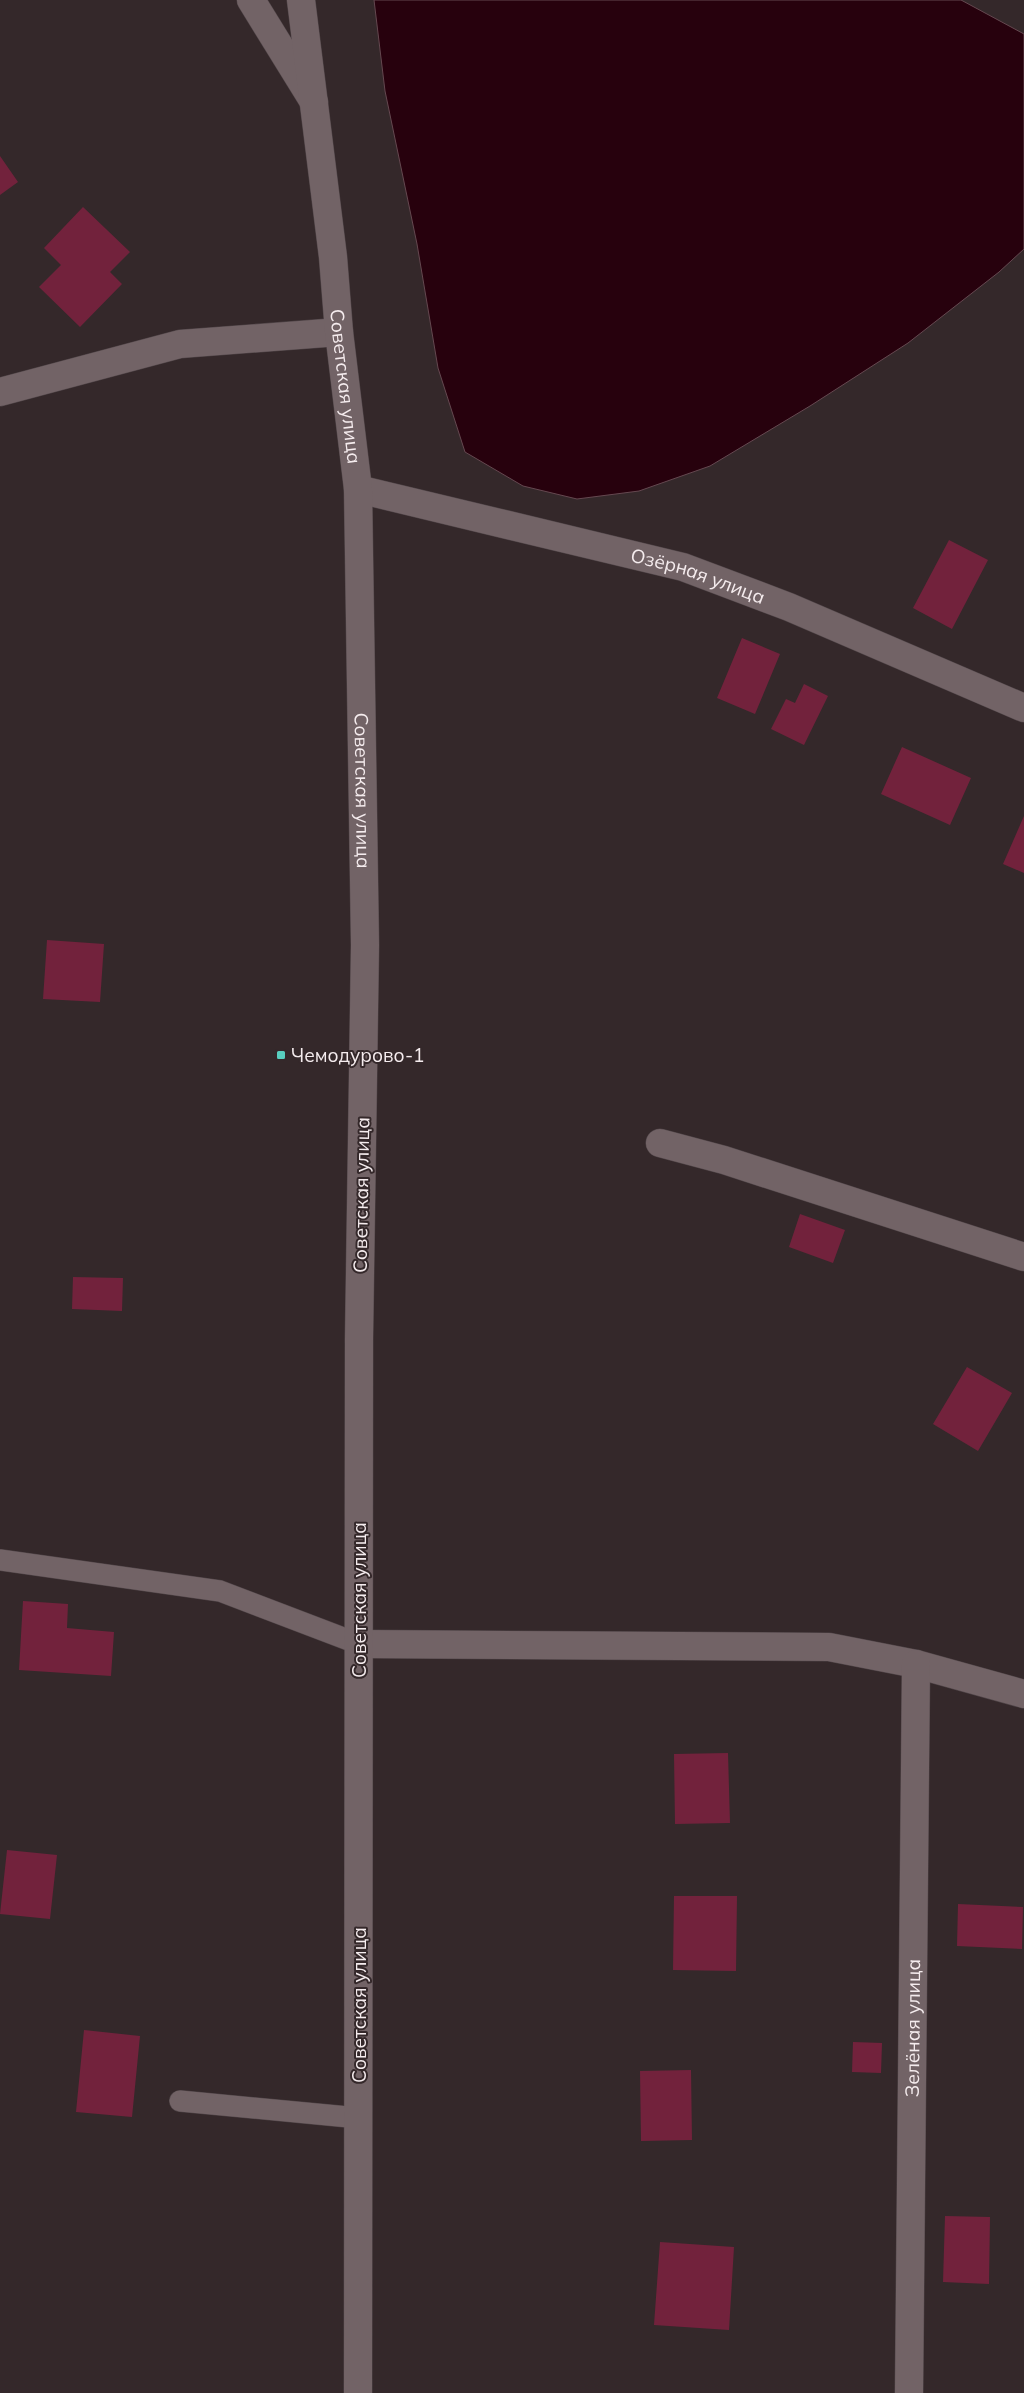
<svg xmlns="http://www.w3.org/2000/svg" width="1024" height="2393" font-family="Mulish,sans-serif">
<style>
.water{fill:#27010d;stroke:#654850}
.building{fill:#72223c}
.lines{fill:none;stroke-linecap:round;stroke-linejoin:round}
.lane-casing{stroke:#504548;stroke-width:22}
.street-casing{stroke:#504548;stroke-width:29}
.secondary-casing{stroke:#504548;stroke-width:29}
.lane{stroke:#726366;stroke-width:21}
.street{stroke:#726366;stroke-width:28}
.secondary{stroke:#726366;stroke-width:28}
.poi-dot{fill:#58cebf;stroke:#34282a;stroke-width:2}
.labels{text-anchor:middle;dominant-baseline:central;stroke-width:4;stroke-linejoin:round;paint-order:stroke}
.street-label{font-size:19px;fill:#f5ecee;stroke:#34282a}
.poi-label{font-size:19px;fill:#f5ecee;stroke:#34282a;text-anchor:start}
</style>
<rect width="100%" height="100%" fill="#34282a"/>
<!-- water -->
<path class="water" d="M374,0h587l63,34v215l-25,23 -91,71 -98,63 -100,60 -71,25 -62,8 -54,-13 -58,-34 -27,-84 -21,-124 -32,-153z"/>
<!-- building -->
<path class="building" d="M0,156l18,26 -18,13z
M83,207l47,45 -20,20 12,12 -42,43 -41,-40 22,-22 -17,-17z
M949,540l39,20 -36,69 -39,-21z
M742,638l38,16 -25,60 -38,-16z
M804,684l24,12 -24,49 -33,-16 15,-30 9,4z
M902,747l69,31 -21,47 -69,-31z
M1024,816v57l-21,-9z
M47,940l57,4 -4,58 -57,-3z
M800,1214l45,16 -12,33 -44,-16z
M73,1277l50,1 -1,33 -50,-2z
M967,1367l45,26 -34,58 -45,-27z
M23,1601l45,3 -1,24 47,4 -3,44 -92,-6z
M728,1753l2,70 -55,1 -1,-70z
M7,1850l50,5 -7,64 -50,-5z
M674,1896h63l-1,75 -63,-1z
M958,1904l65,3 -1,42 -65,-3z
M84,2030l56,6 -8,81 -56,-5z
M853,2042l29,1 -1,30 -29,-1z
M691,2070l1,70 -51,1 -1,-70z
M945,2216l45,1 -1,67 -46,-2z
M660,2242l74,5 -5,83 -75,-5z"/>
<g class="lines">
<!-- lane casing -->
<g class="lane-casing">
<path id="lane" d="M0,1560l220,31 139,53
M180,2101l179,17"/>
</g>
<!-- street casing -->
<g class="street-casing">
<g id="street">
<path d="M251,0l63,102"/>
<path d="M0,392l180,-48 159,-12"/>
<path id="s1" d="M358,489l325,78 106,40 235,101"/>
<path d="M660,1143l64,17 300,97"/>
<path d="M359,1644l470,3 87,17 108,30"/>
<path id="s2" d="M909,2393l7,-729"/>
</g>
</g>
<!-- secondary casing -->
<g class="secondary-casing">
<g id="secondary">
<path id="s3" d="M301,0l32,257 6,75 19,157 7,456 -6,394 -1,1054"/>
</g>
</g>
<!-- lane -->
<use href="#lane" class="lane"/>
<!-- street -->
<use href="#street" class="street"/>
<!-- secondary -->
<use href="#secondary" class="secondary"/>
</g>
<!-- markers -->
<rect class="poi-dot" x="276" y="1050" width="10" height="10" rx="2.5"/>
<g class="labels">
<!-- street labels -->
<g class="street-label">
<text stroke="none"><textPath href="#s3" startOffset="389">Советская улица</textPath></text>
<text stroke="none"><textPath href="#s1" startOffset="351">Озёрная улица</textPath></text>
<text stroke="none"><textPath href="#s3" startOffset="794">Советская улица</textPath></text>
<text transform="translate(361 1195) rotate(-89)">Советская улица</text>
<text transform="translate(359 1600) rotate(-90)">Советская улица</text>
<text transform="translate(359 2005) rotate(-90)">Советская улица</text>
<text stroke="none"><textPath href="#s2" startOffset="365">Зелёная улица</textPath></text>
</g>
<!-- poi labels -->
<g class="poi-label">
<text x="291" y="1055">Чемодурово-1</text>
</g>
</g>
</svg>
